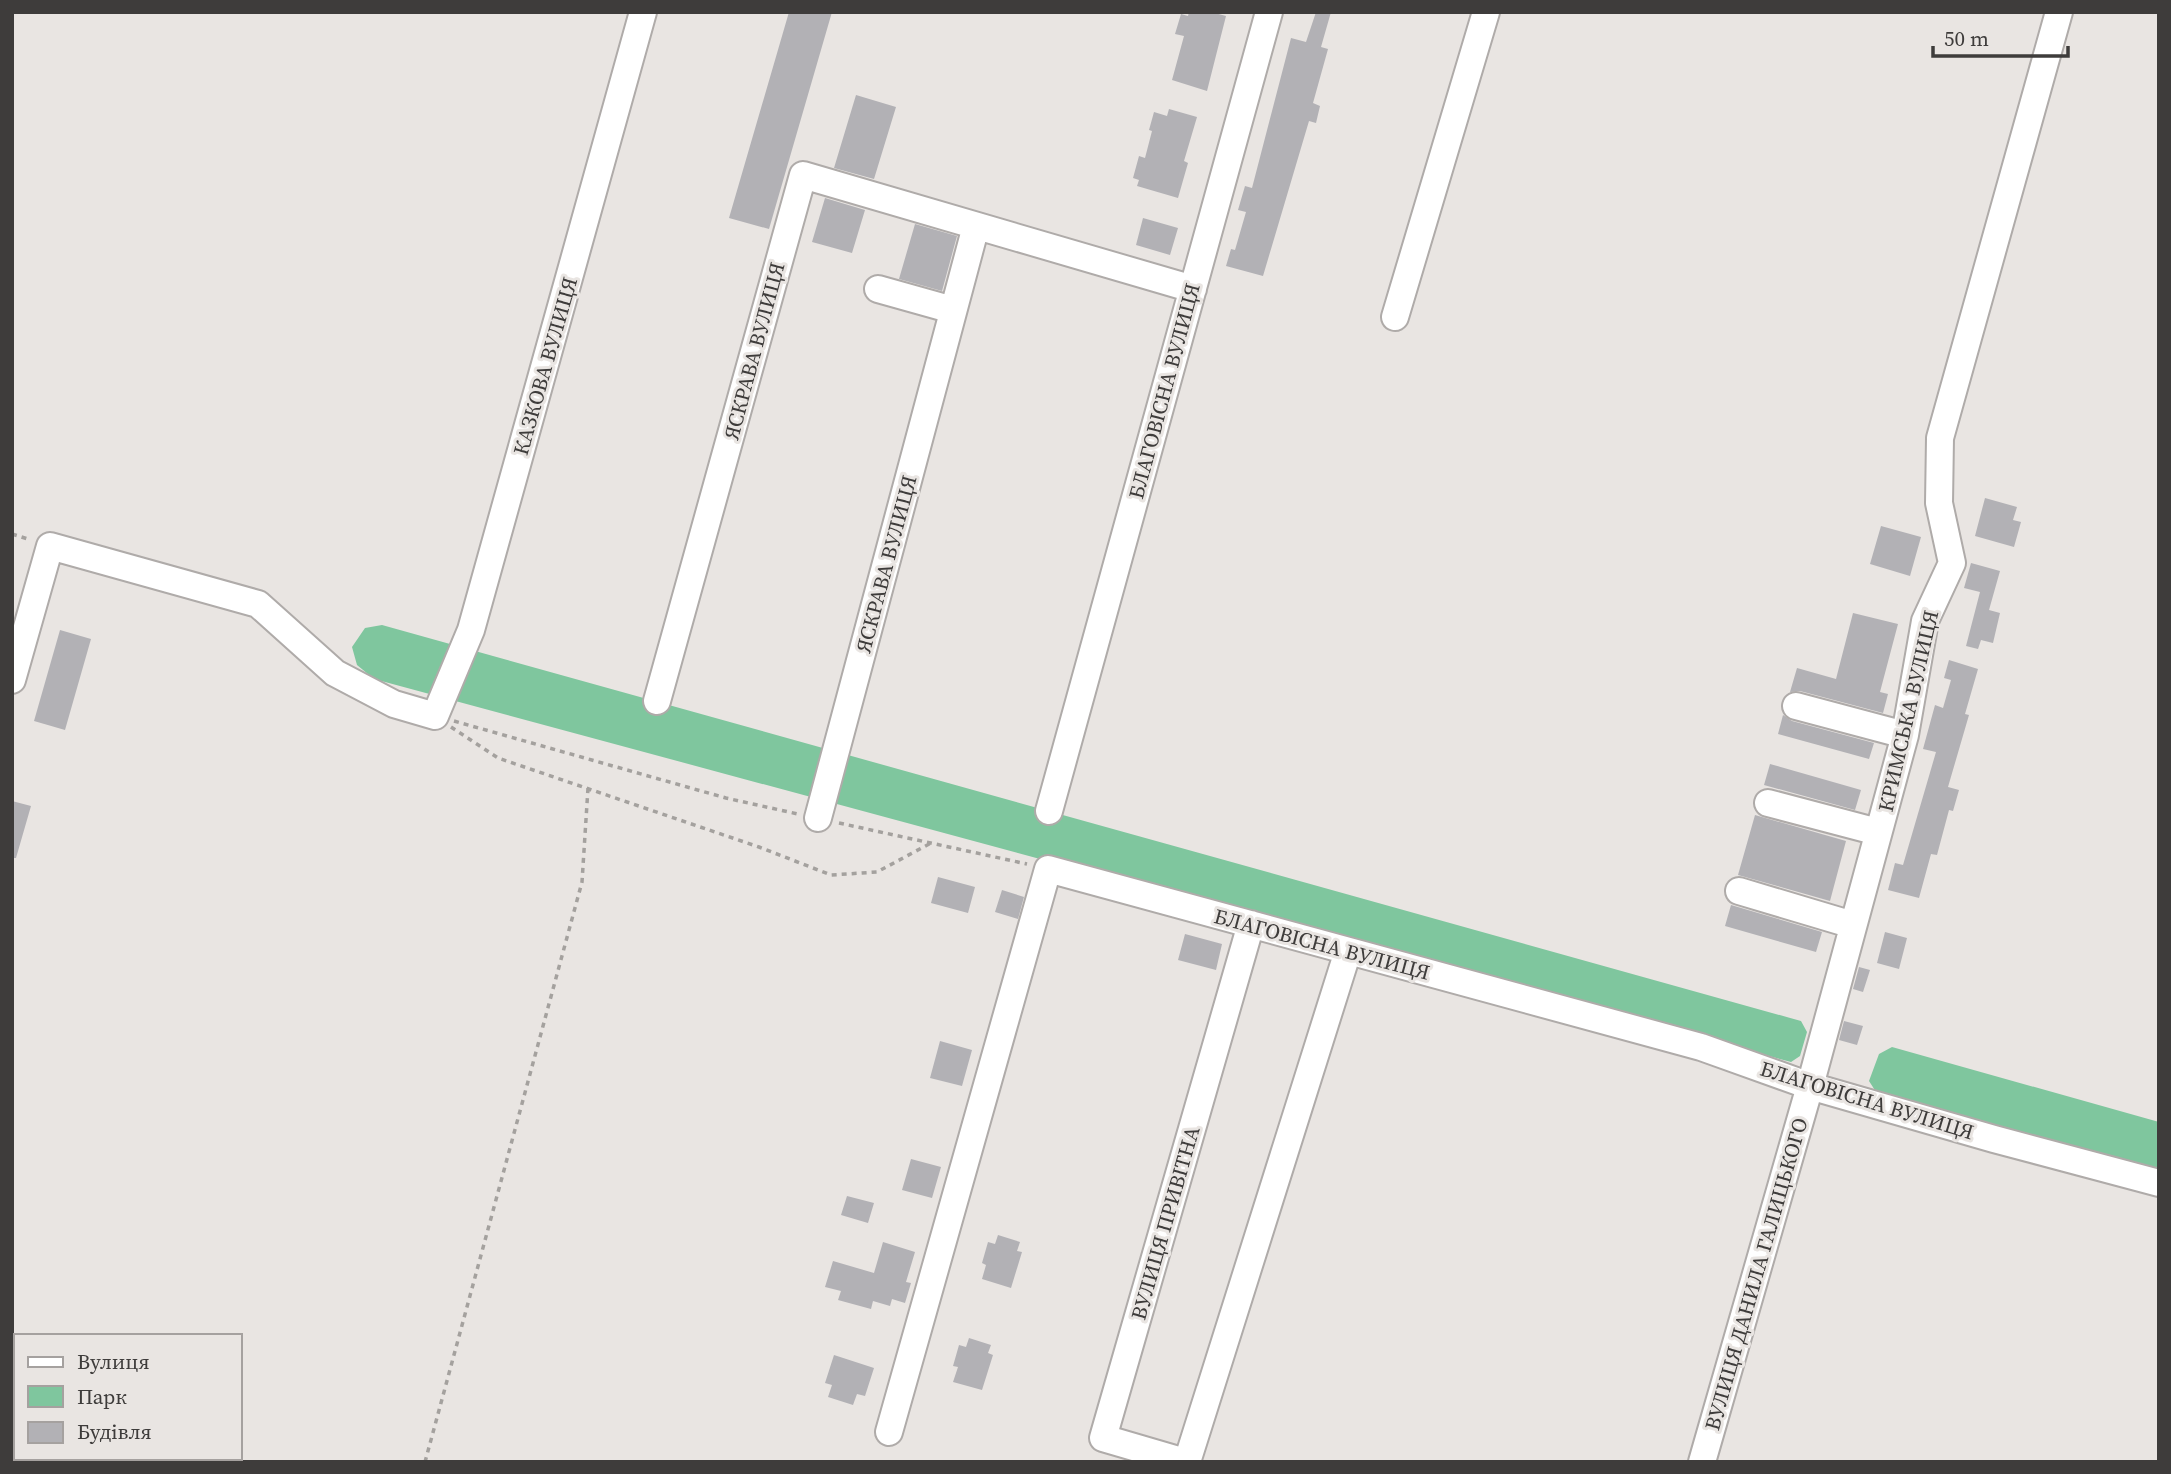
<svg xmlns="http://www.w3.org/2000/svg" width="2171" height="1474" font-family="'Source Serif 4',serif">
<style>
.green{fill:#7fc69e}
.building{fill:#b2b1b5}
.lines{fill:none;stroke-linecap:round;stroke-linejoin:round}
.minor-casing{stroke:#afaba9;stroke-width:30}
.path{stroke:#a4a19e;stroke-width:3.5;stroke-dasharray:5 5;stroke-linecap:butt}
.minor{stroke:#fff;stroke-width:26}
.labels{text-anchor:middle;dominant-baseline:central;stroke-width:6;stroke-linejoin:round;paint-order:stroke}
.street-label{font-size:21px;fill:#3e3c3b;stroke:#e9e5e2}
</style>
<rect width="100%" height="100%" fill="#e9e5e2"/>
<!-- green -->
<path class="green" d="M382,625l1419,396 6,11 -7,24 -9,6 -1417,-383 -17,-14 -5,-18 13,-19z
M1892,1047l267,75v51l-281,-78 -9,-14 10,-27z"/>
<!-- building -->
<path class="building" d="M789,12h43l-63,217 -40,-11z
M1189,12h22l15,4 -19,75 -35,-11 12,-44 -9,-2 6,-20 7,2z
M1316,12h15l-10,35 7,2 -15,54 7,3 -4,17 -7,-2 -46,155 -37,-10 5,-17 4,1 11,-38 -8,-2 7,-24 7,2 39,-150 15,4z
M856,95l40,12 -22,72 -40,-11z
M1169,109l28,8 -13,44 4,2 -10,35 -41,-12 2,-6 -6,-2 6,-22 6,2 7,-27 -3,-1 5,-18 13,4z
M825,198l40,12 -13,43 -40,-11z
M1143,218l35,10 -8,27 -34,-10z
M915,224l42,12 -15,55 -43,-12z
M1985,498l32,9 -4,13 8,2 -7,25 -39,-11z
M1881,526l40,11 -11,39 -40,-12z
M1971,563l29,8 -11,39 11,3 -7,30 -12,-3 -3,9 -12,-3 14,-54 -16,-4z
M1853,613l45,11 -18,68 8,2 -5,19 -83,-22 -10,1 7,-24 39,11z
M60,630l31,9 -26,91 -31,-9z
M1949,660l29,9 -13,45 4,1 -21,72 11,3 -6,21 -4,-1 -12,45 -6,-1 -12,44 -31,-8 7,-27 8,2 33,-113 -13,-3 12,-44 8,3 8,-28 -7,-2z
M1783,715l9,6 82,22 -5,16 -91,-25z
M1770,764l91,26 -6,20 -91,-25z
M12,801l19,5 -15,52h-4z
M1755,815l91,26 -16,60 -92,-26z
M938,877l37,10 -7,26 -37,-10z
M1002,890l22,7 -6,22 -23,-7z
M1731,905l91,27 -6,20 -91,-26z
M1885,932l22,6 -8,31 -22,-6z
M1185,934l37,10 -6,26 -38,-10z
M1859,967l11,3 -7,22 -10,-3z
M1844,1021l19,5 -6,19 -18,-5z
M940,1041l32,9 -10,36 -32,-8z
M911,1159l30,8 -9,31 -30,-8z
M847,1196l27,7 -6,20 -27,-8z
M998,1235l22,7 -3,9 5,1 -11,36 -29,-9 4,-14 -4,-2 6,-21 7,2z
M883,1242l32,10 -9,30 5,1 -6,20 -13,-4 -2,7 -17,-5 -2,8 -33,-9 3,-9 -16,-4 8,-26 41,12z
M969,1338l22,7 -3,8 5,2 -11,35 -29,-8 5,-15 -5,-1 6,-21 7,2z
M834,1355l40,13 -9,28 -8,-2 -4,11 -25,-8 4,-12 -7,-2z"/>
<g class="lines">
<!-- minor casing -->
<g class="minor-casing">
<path id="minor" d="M878,289l75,21
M1395,317l91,-305
M12,680l38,-134 208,58 77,69 59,31 41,12 36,-86 172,-618
M657,701l146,-526 390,114
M1796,706l109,29
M1768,803l110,29
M1049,811l220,-799
M818,818l158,-592
M1739,891l114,34
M889,1432l159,-563 653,178 109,39 184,53 165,44
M1185,1462l-82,-24 148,-514
M1187,1462l161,-511
M1702,1462l108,-376 95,-351 20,-114 27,-58 -13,-60 1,-65 119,-426"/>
</g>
<!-- path -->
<path class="path" d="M12,534l19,6
M454,721l272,77 72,16
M451,727l47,31 261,89 72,28 46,-3 54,-29
M839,823l188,41
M425,1462l157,-580 6,-94"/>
<!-- minor -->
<use href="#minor" class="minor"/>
</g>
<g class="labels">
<!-- street labels -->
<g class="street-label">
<text transform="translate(754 351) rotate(-75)">ЯСКРАВА ВУЛИЦЯ</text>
<text transform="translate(545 366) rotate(-74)">КАЗКОВА ВУЛИЦЯ</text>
<text transform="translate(1164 391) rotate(-75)">БЛАГОВІСНА ВУЛИЦЯ</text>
<text transform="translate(886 564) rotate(-75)">ЯСКРАВА ВУЛИЦЯ</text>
<text transform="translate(1908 711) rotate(-77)">КРИМСЬКА ВУЛИЦЯ</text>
<text transform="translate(1322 944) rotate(15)">БЛАГОВІСНА ВУЛИЦЯ</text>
<text transform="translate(1867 1100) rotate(17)">БЛАГОВІСНА ВУЛИЦЯ</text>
<text transform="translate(1165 1223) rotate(-74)">ВУЛИЦЯ ПРИВІТНА</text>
<text transform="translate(1756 1274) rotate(-74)">ВУЛИЦЯ ДАНИЛА ГАЛИЦЬКОГО</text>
</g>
</g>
<!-- border -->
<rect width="2171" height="1474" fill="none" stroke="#3e3c3b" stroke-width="28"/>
<!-- legend -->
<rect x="14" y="1334" width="228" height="126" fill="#e9e5e2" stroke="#a5a19f" stroke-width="2"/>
<rect x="28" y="1357" width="35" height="10" fill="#ffffff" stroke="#a5a19f" stroke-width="2"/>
<text x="77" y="1369" font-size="21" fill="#3e3c3b">Вулиця</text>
<rect x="28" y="1386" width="35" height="21" fill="#7fc69e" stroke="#a5a19f" stroke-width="2"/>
<text x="77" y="1404" font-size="21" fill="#3e3c3b">Парк</text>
<rect x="28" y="1422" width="35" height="21" fill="#b2b1b5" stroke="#a5a19f" stroke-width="2"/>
<text x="77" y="1439" font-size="21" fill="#3e3c3b">Будівля</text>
<!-- scale -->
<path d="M1933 46v10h135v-10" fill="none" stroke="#3e3c3b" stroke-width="3.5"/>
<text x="1944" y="46" font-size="21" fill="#3e3c3b" stroke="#e9e5e2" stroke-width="5" paint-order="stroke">50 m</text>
</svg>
